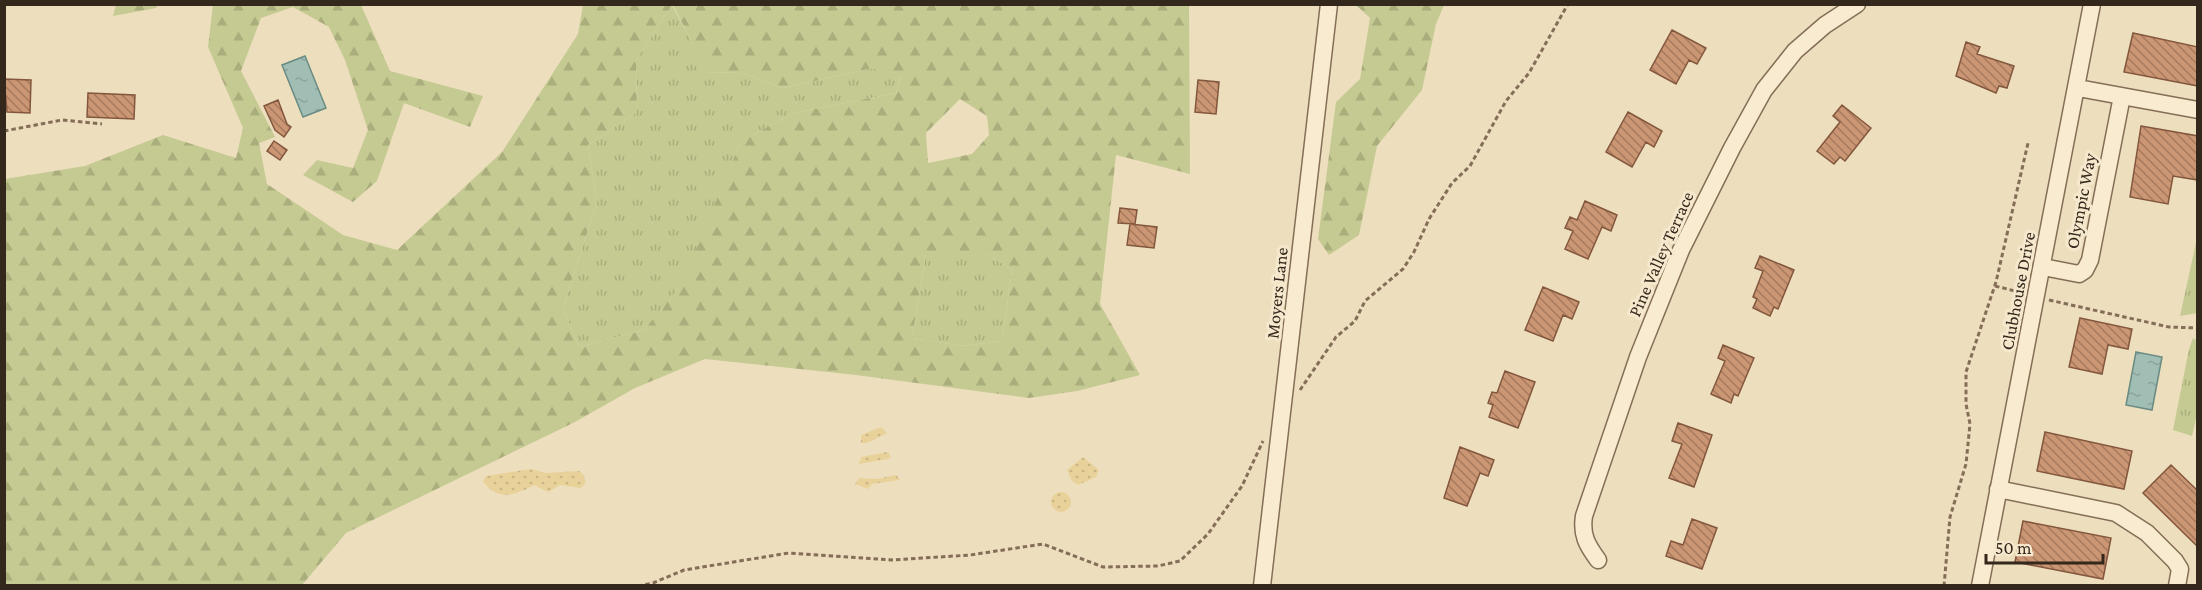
<svg xmlns="http://www.w3.org/2000/svg" width="2202" height="590" font-family="'Crimson Pro',serif">
<style>
.grass{fill:url(#grass-tufts)}
.forest{fill:url(#forest-firs);fill-rule:evenodd}
.sand{fill:url(#sand-dots)}
.water{fill:url(#water-ripples);stroke:#698b82;stroke-width:1.5}
.building{fill:url(#building-back-hatch);stroke:#83573d;stroke-width:1.5}
.lines{fill:none;stroke-linecap:round;stroke-linejoin:round}
.minor-casing{stroke:#856e57;stroke-width:19}
.path{stroke:#856e57;stroke-width:3;stroke-dasharray:4.5 3;stroke-linecap:butt}
.minor{stroke:#f8ebd0;stroke-width:16}
.labels{text-anchor:middle;dominant-baseline:central;stroke-width:6;stroke-linejoin:round;paint-order:stroke}
.street-label{font-size:18px;fill:#34271b;stroke:#f5e8cd}
</style>
<defs>
<pattern id="grass-tufts" width="24" height="20" patternUnits="userSpaceOnUse" patternTransform="scale(1.5)"><rect width="24" height="20" fill="#c5ca92"/><path d="M3 7l-1-3M5 7V3M7 7l1-3M15 17l-1-3M17 17v-4M19 17l1-3" fill="none" stroke="#aaae7d"/></pattern>
<pattern id="forest-firs" width="22" height="20" patternUnits="userSpaceOnUse" patternTransform="scale(1.5)"><rect width="22" height="20" fill="#c5ca92"/><path d="M5 1l3.5 6h-7zM16 11l3.5 6h-7z" fill="#aaae7d"/></pattern>
<pattern id="sand-dots" width="8" height="8" patternUnits="userSpaceOnUse" patternTransform="scale(1.5)"><rect width="8" height="8" fill="#e9d29a"/><path d="M2 2h.1M6 6h.1" fill="none" stroke="#c8b484" stroke-width="1.8" stroke-linecap="round"/></pattern>
<pattern id="water-ripples" width="26" height="14" patternUnits="userSpaceOnUse" patternTransform="scale(1.5)"><rect width="26" height="14" fill="#a1beb5"/><path d="M2 4q2-2 4 0t4 0M15 11q2-2 4 0t4 0" fill="none" stroke="#8ba39b"/></pattern>
<pattern id="building-back-hatch" width="6" height="6" patternUnits="userSpaceOnUse" patternTransform="scale(1.5)"><rect width="6" height="6" fill="#cb9673"/><path d="M-1 5l2 2M0 0l6 6M5-1l2 2" fill="none" stroke="#a67a5e"/></pattern>
</defs>
<rect width="100%" height="100%" fill="#eddebd"/>
<!-- grass -->
<path class="grass" d="M672,5l36,67 35,1 40,15 90,-20 28,7 -5,18 -102,20 -53,28 -59,144 -38,45 -65,17 -16,-39 34,-106 -9,-57 49,-33 -1,-52z
M2197,238v75l-17,3z
M926,253h60l26,17 -10,71 -39,5 -51,-8z
M2193,338l4,3v73l-5,22 -19,-6 16,-81z"/>
<!-- forest -->
<path class="forest" d="M116,5v-1l42,1 -2,3 -43,8z
M1186,5l3,1 1,168 -74,-19 -16,149 40,71 -63,16 -48,7 -173,-23 -151,-16 -70,29 -60,34 -229,111 -44,52h-297v-406l80,-13 78,-31 73,23 7,-30 -35,-81 5,-42h148l29,66 93,25 -13,31 -66,-24 -27,78 -24,21 -50,-27 14,-15 36,8 15,-38 -23,-70 -16,-33 -36,-20 -32,11 -20,53 34,66 -16,6 8,41 76,51 54,15 105,-98 76,-118 5,-29h89l-36,55 1,52 -49,33 9,57 -34,106 16,39 65,-17 37,-45 60,-144 53,-28 102,-20 5,-17 -28,-8 -90,20 -40,-15 -36,-1 -34,-67zM960,99l27,17 2,19 -17,19 -44,9 -2,-30zM926,253h60l26,17 -10,71 -39,5 -51,-8z
M1356,5h88l-8,19 -14,66 -45,56 -18,89 -30,20 -11,-16 18,-137 24,-23 10,-61z"/>
<!-- sand -->
<path class="sand" d="M881,427l6,6 -20,10h-6v-8z
M888,452l3,5 -3,2 -29,5 2,-7z
M1083,457l16,13 -3,7 -18,8 -6,-4 -5,-11z
M531,469l15,4 33,-2 4,3 3,8 -5,6 -21,-3 -12,7 -14,-7c-18,10 -37,17 -51,-4l3,-5z
M896,475l4,5 -28,4 -4,5 -13,-5 4,-6 18,1z
M1051 502a10 10 0 1 1 20 0a10 10 0 1 1-20 0Z"/>
<!-- water -->
<path class="water" d="M305,56l21,52 -23,9 -21,-52z
M2136,352l26,5 -10,53 -26,-5z"/>
<!-- building -->
<path class="building" d="M1672,30l34,18 -9,16 -8,-4 -13,24 -26,-14z
M2133,33l65,14v39l-74,-14z
M1966,42l14,5 -3,7 37,12 -7,22 -8,-2 -3,7 -40,-17z
M4,79l27,1 -1,33 -23,-1z
M1198,80l21,2 -3,32 -21,-2z
M88,93l47,2 -1,24 -47,-2z
M278,100l9,24 4,3 -7,10 -9,-7 -11,-24z
M1842,105l29,23 -26,33 -5,-4 -6,7 -17,-13 23,-29 -7,-6z
M1628,112l34,19 -8,16 -8,-5 -14,25 -26,-15z
M2141,126l57,10v44l-25,-4 -5,28 -38,-7z
M274,141l13,9 -7,10 -13,-9z
M1585,201l32,14 -6,16 -9,-4 -14,32 -23,-10 8,-18 -8,-3 5,-11 7,3z
M1120,208l17,2 -2,14 -17,-1z
M1130,224l27,3 -3,21 -27,-3z
M1760,256l34,14 -16,39 -4,-2 -4,9 -17,-8 4,-9 -4,-2 10,-26 -8,-3z
M1543,287l36,15 -7,17 -9,-4 -10,26 -28,-11z
M2080,318l52,11 -4,20 -20,-4 -6,29 -33,-7z
M1723,345l31,13 -16,38 -4,-2 -3,9 -20,-9 14,-33 -7,-3z
M1505,371l30,11 -17,46 -29,-11 4,-12 -5,-2 4,-11 5,1z
M1678,423l34,12 -18,52 -25,-9 13,-34 -10,-3z
M2045,432l87,19 -8,38 -87,-18z
M1460,447l34,13 -6,16 -8,-3 -13,33 -23,-8z
M2171,465l27,26v56l-55,-54z
M1692,519l25,9 -15,41 -36,-13 5,-15 12,4z
M2023,521l88,17 -8,41 -88,-17z"/>
<g class="lines">
<!-- minor casing -->
<g class="minor-casing">
<path id="minor" d="M2078,88l120,22
M2043,267l36,7 6,-4 5,-10 32,-164
M1998,489l118,24 31,20 28,28 5,8 -3,17
M1598,560c-11,-15 -17,-25 -14,-44l54,-159 43,-107 51,-102 32,-58 31,-39 30,-26 32,-21
M1262,586l67,-582
M1980,586l112,-582"/>
</g>
<!-- path -->
<path class="path" d="M4,131l58,-11 40,4
M1995,286l28,7
M2049,300l120,27 29,1
M1300,390l36,-53 19,-16 10,-20 38,-32 11,-17 15,-33 23,-36 18,-17 36,-65 23,-28 39,-69
M638,586l15,-3 31,-13 105,-17 104,7 77,-5 73,-11 60,23 55,-1 22,-5 28,-27 34,-48 21,-45
M1944,586l6,-69 16,-53 4,-40 -4,-20v-32l30,-90 32,-139"/>
<!-- minor -->
<use href="#minor" class="minor"/>
</g>
<g class="labels">
<!-- street labels -->
<g class="street-label">
<text transform="translate(2081 201) rotate(-79)">Olympic Way</text>
<text transform="translate(1661 254) rotate(-66)">Pine Valley Terrace</text>
<text transform="translate(2018 291) rotate(-79)">Clubhouse Drive</text>
<text transform="translate(1277 293) rotate(-84)">Moyers Lane</text>
</g>
</g>
<!-- border -->
<rect width="2202" height="590" fill="none" stroke="#34271b" stroke-width="12"/>
<!-- scale -->
<path d="M1986 554v9h117v-9" fill="none" stroke="#34271b" stroke-width="3"/>
<text x="1995" y="554" font-size="18" fill="#34271b" stroke="#f5e8cd" stroke-width="4.5" paint-order="stroke">50 m</text>
</svg>
